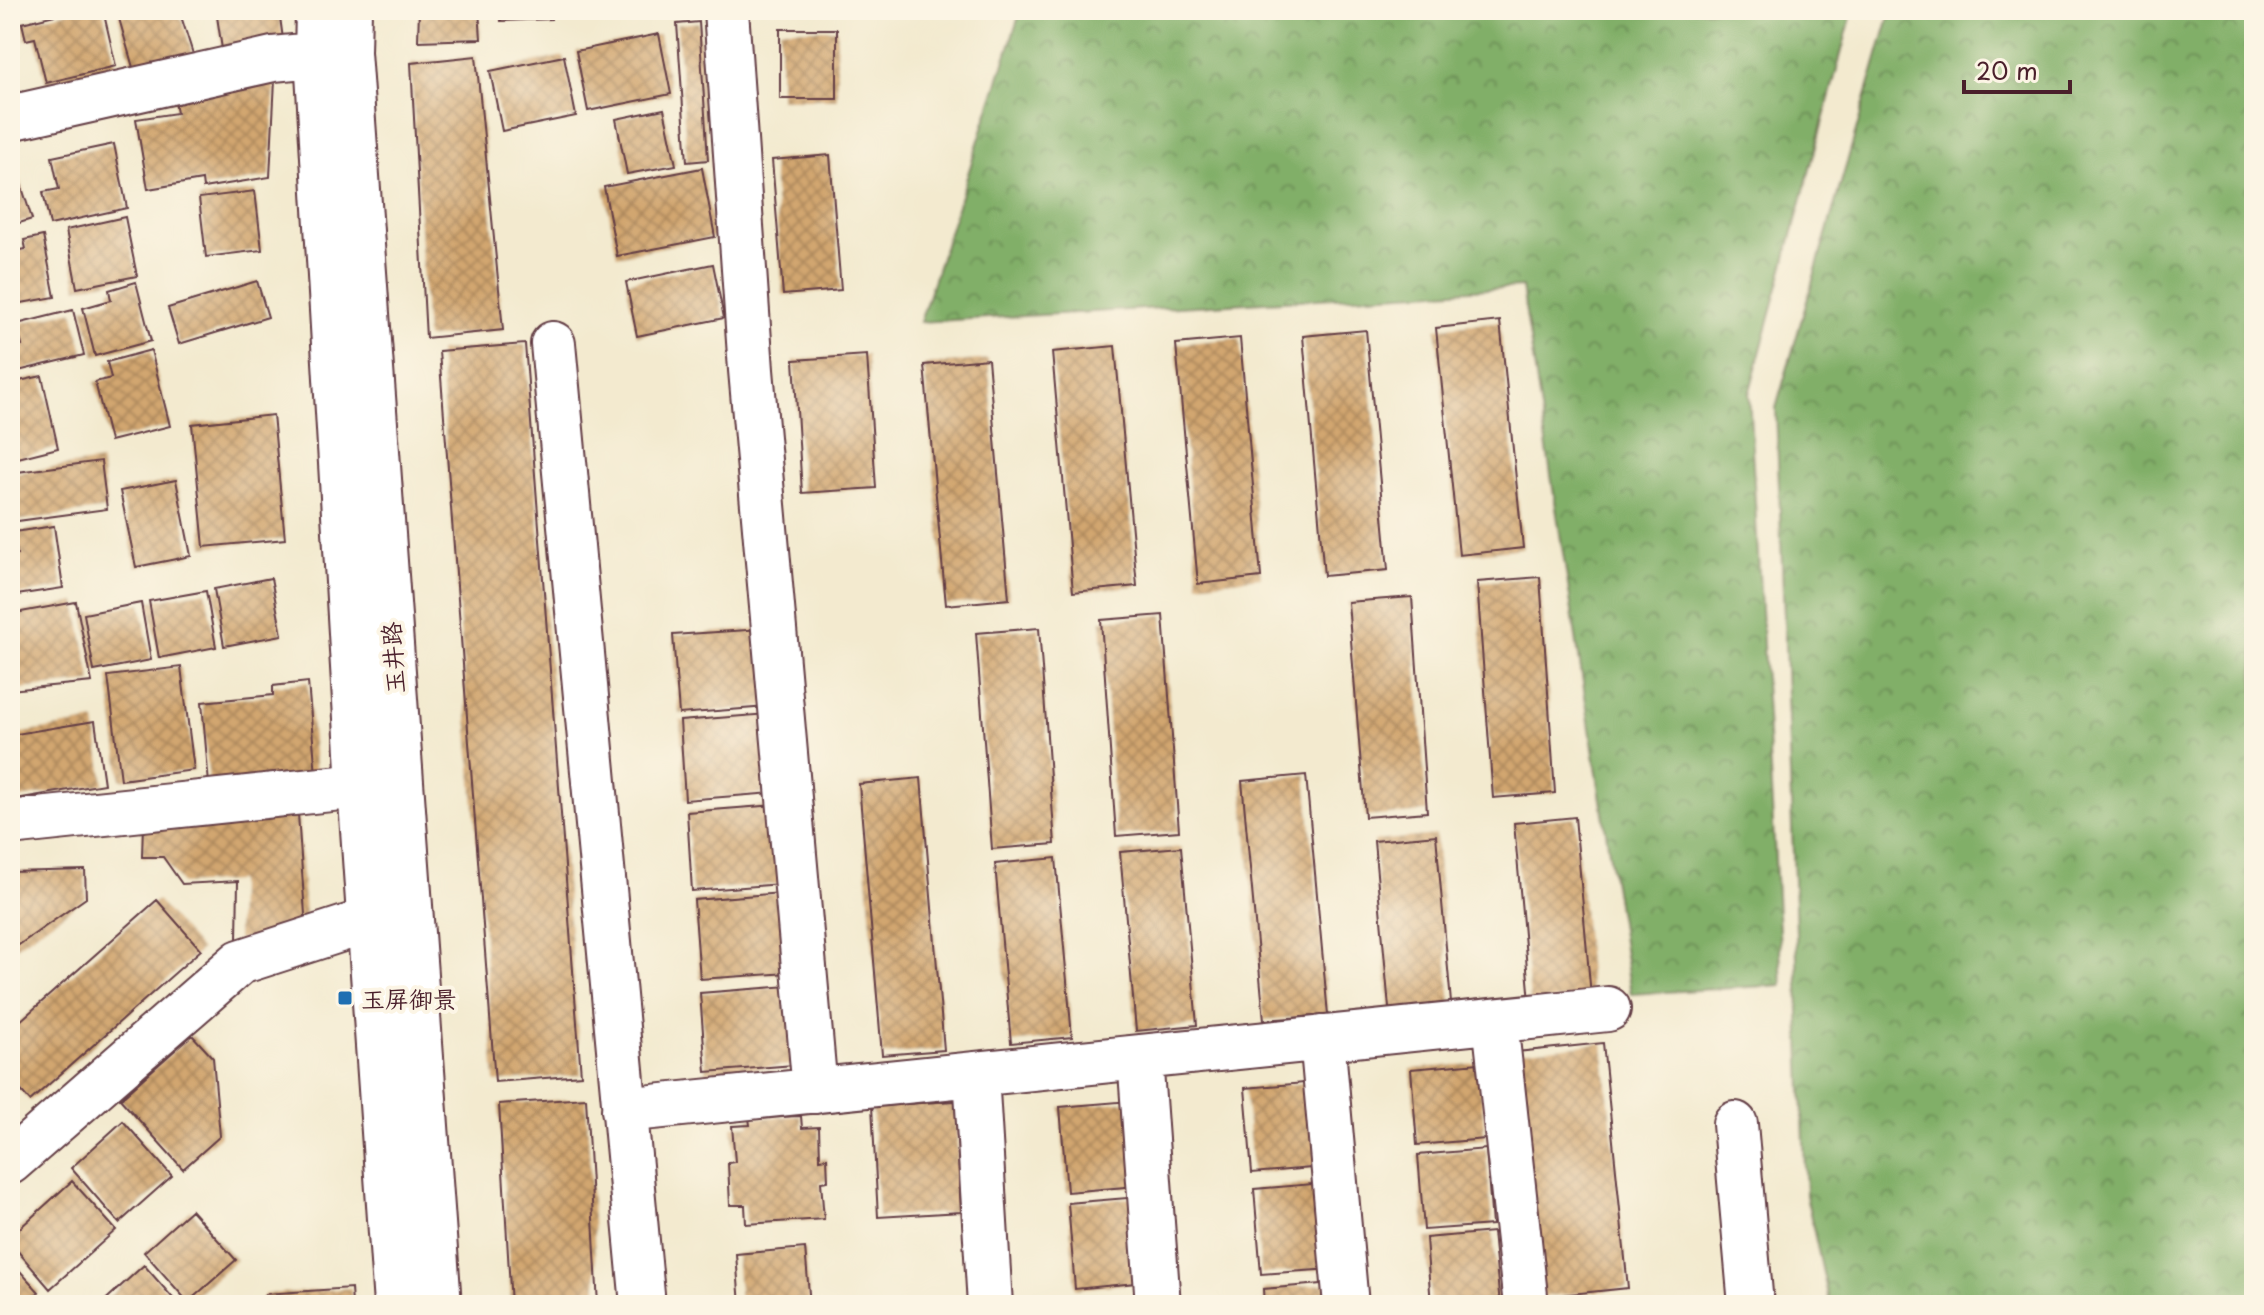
<svg xmlns="http://www.w3.org/2000/svg" width="2264" height="1315" font-family="'Playpen Sans','LXGW WenKai TC',sans-serif">
<style>
.forest{fill:url(#forest-crowns);stroke:#66674a;stroke-width:2}
.building{fill:url(#building-cross-hatch)}
.lines{fill:none;stroke-linecap:round;stroke-linejoin:round}
.minor-casing{stroke:#633d44;stroke-width:48}
.minor{stroke:#fff;stroke-width:44}
.poi-dot{fill:#1f6fb2;stroke:#fcf5e5;stroke-width:3}
.labels{text-anchor:middle;dominant-baseline:central;stroke-width:8;stroke-linejoin:round;paint-order:stroke}
.street-label{font-size:24px;fill:#4a1f2b;stroke:#fcf5e5}
.poi-label{font-size:24px;fill:#4a1f2b;stroke:#fcf5e5;text-anchor:start}
</style>
<defs>
<pattern id="forest-crowns" width="20" height="18" patternUnits="userSpaceOnUse" patternTransform="scale(2)"><rect width="20" height="18" fill="#81af68"/><path d="M2 6a3 3 0 1 1 6 0M12 15a3 3 0 1 1 6 0" fill="none" stroke="#6c8e56"/></pattern>
<pattern id="building-cross-hatch" width="8" height="8" patternUnits="userSpaceOnUse" patternTransform="scale(2)"><rect width="8" height="8" fill="#d1a670"/><path d="M0 0l8 8M0 8l8-8" fill="none" stroke="#ac875c"/></pattern>
</defs>
<rect width="100%" height="100%" fill="#fcf5e5"/>
<filter id="ink" filterUnits="userSpaceOnUse"><feTurbulence type="fractalNoise" baseFrequency=".0125" numOctaves="2"/><feDisplacementMap in="SourceGraphic" scale="16" xChannelSelector="R" yChannelSelector="G"/><feConvolveMatrix kernelMatrix="1 2 1 2 8 2 1 2 1" color-interpolation-filters="sRGB"/></filter>
<filter id="wash" filterUnits="userSpaceOnUse"><feTurbulence type="fractalNoise" baseFrequency=".006" numOctaves="4" result="noise"/><feDisplacementMap in="SourceGraphic" scale="32" xChannelSelector="R" yChannelSelector="G"/><feGaussianBlur stdDeviation="1.8" result="paint"/><feColorMatrix in="noise" values="0 0 0 0 0 0 0 0 0 0 0 0 0 0 0 0 0 1.4 0 .05"/><feComposite in="paint" operator="in"/></filter>
<g filter="url(#wash)">
<rect width="100%" height="100%" fill="#f3eacf"/>
<!-- forest -->
<path class="forest" d="M1021,10h832l-104,384 33,591 -151,9 -109,-707 -602,35z
M1891,10h363v1295h-424l-24,-110 -30,-787z"/>
<g id="blocks">
<!-- building -->
<path class="building" d="M75,10h28l13,56 -70,17 -11,-45 -9,2 -4,-17z
M134,10h45l14,44 -59,17 -16,-56z
M216,10h63l4,29 -61,10z
M419,10h60l2,29 -63,2z
M501,10h50v9l-50,2z
M699,22l9,138 -21,2 -10,-138z
M780,29h57v70h-57z
M659,34l12,60 -83,17 -12,-60z
M476,56l27,274 -77,8 -15,-275z
M564,56l12,60 -74,15 -12,-60z
M275,80l-5,97 -67,11 -1,-8 -54,9 -12,-70 41,-6 -3,-16z
M664,109l12,56 -49,9 -11,-55z
M114,144l13,64 -77,17 -7,-33 16,-3 -7,-32z
M830,155l11,135 -58,5 -11,-135z
M12,156l20,63 -22,7v-69z
M702,168l13,69 -98,19 -13,-69z
M255,191l7,59 -56,7 -7,-59z
M125,217l12,59 -60,12 -11,-58z
M43,236l12,61 -45,8v-53l16,-3 -2,-9z
M713,264l11,54 -87,18 -11,-54z
M257,281l11,36 -89,27 -11,-36z
M136,282l15,59 -56,15 -12,-48 28,-8 -2,-10z
M73,310l11,45 -74,18v-24l12,-3 -5,-22z
M1500,321l23,227 -64,7 -23,-227z
M1366,330l22,240 -64,6 -21,-240z
M1240,338l21,239 -63,7 -22,-240z
M525,344l56,731 -86,7 -56,-731z
M1115,346l22,240 -64,6 -21,-240z
M151,350l19,76 -60,15 -15,-59 16,-4 -4,-16z
M867,355l9,133 -74,5 -8,-133z
M988,359l21,240 -63,6 -22,-240z
M42,376l16,72 -48,12v-77z
M273,415l12,124 -81,8 -12,-123z
M101,461l6,48 -97,13v-49z
M176,480l15,76 -55,11 -16,-76z
M54,526l9,62 -53,8v-35l7,-6 -3,-23z
M1540,577l15,216 -62,5 -16,-216z
M271,578l11,57 -58,11 -10,-57z
M206,591l10,56 -57,11 -10,-57z
M1412,597l15,215 -62,5 -17,-215z
M76,602l16,80 -82,8v-76z
M141,603l10,57 -57,11 -10,-57z
M1163,615l16,216 -63,5 -15,-216z
M1039,628l16,216 -63,5 -16,-216z
M762,629l5,78 -88,7 -6,-79z
M181,667l13,103 -73,10 -13,-104z
M308,682l8,93 -107,9 -7,-82 71,-7v-9z
M768,714l6,79 -89,7 -5,-79z
M95,721l9,63 -94,16v-65z
M1306,775l22,240 -64,5 -22,-239z
M921,778l23,272 -62,5 -23,-271z
M775,805l6,79 -89,7 -5,-79z
M298,814l8,115 -69,11 1,-59 -56,3 -19,-27h-21l1,-32z
M1575,817l16,179 -61,6 -16,-179z
M1436,835l16,179 -62,5 -16,-178z
M1181,847l16,178 -61,6 -16,-179z
M1056,858l16,179 -61,6 -16,-179z
M85,870l1,28 -76,53v-79z
M782,893l6,80 -88,6 -6,-79z
M157,900l44,50 -171,151 -20,-23v-48z
M789,986l5,79 -88,7 -6,-79z
M192,1035l21,23 7,78 -37,33 -63,-70z
M1603,1043l25,245 -86,9 -25,-245z
M1479,1063l6,76 -68,6 -6,-76z
M1316,1082l7,85 -71,6 -7,-85z
M586,1098l12,207h-87l-12,-201z
M955,1101l6,111 -83,5 -6,-111z
M1130,1101l7,85 -70,6 -7,-85z
M801,1116l1,12 17,-1 1,32 7,-1 1,23 -7,1 3,37 -78,5 -1,-19h-15l-2,-42 7,-1 -3,-36 18,-1 -1,-7z
M123,1121l49,55 -53,47 -48,-55z
M1486,1149l6,76 -68,5 -6,-75z
M72,1181l44,49 -66,59 -40,-47v-5z
M1324,1183l7,86 -70,5 -7,-85z
M1139,1197l7,85 -71,7 -7,-86z
M191,1210l45,50 -48,42 -44,-50z
M1493,1232l7,73h-69l-5,-67z
M805,1248l5,57h-70l-4,-51z
M10,1260l29,32 -14,13h-15z
M144,1265l35,40h-79z
M1333,1283l2,22h-71l-1,-16z
M351,1288l1,17h-93l6,-11z
M1149,1297v8h-74v-2z"/>
</g>
</g>
<g filter="url(#ink)">
<use href="#blocks" fill-opacity="0" stroke="#633d44" stroke-width="2"/>
<g class="lines">
<!-- minor casing -->
<g class="minor-casing">
<path id="minor" d="M318,10l-1,45 43,731 36,519
M349,10l-1,42 91,1253
M726,10l25,360 64,721
M10,118l263,-59 72,-7
M553,344l90,961
M10,823l350,-37
M1495,1021l31,284
M1322,1038l24,267
M1140,1057l18,248
M976,1074l14,231
M624,1110l984,-101
M1735,1124l16,181
M10,1162l230,-200 130,-42"/>
</g>
<!-- minor -->
<use href="#minor" class="minor"/>
</g>
</g>
<!-- markers -->
<rect class="poi-dot" x="337" y="990" width="16" height="16" rx="4"/>
<g class="labels">
<!-- street labels -->
<g class="street-label">
<text transform="translate(392 658) rotate(-94)">玉井路</text>
</g>
<!-- poi labels -->
<g class="poi-label">
<text x="361" y="998">玉屏御景</text>
</g>
</g>
<!-- margin -->
<rect width="2264" height="1315" fill="none" stroke="#fcf5e5" stroke-width="40"/>
<!-- scale -->
<path d="M1964 80v12h106v-12" fill="none" stroke="#4a1f2b" stroke-width="4"/>
<text x="1976" y="80" font-size="24" fill="#4a1f2b" stroke="#fcf5e5" stroke-width="6" paint-order="stroke">20 m</text>
</svg>
